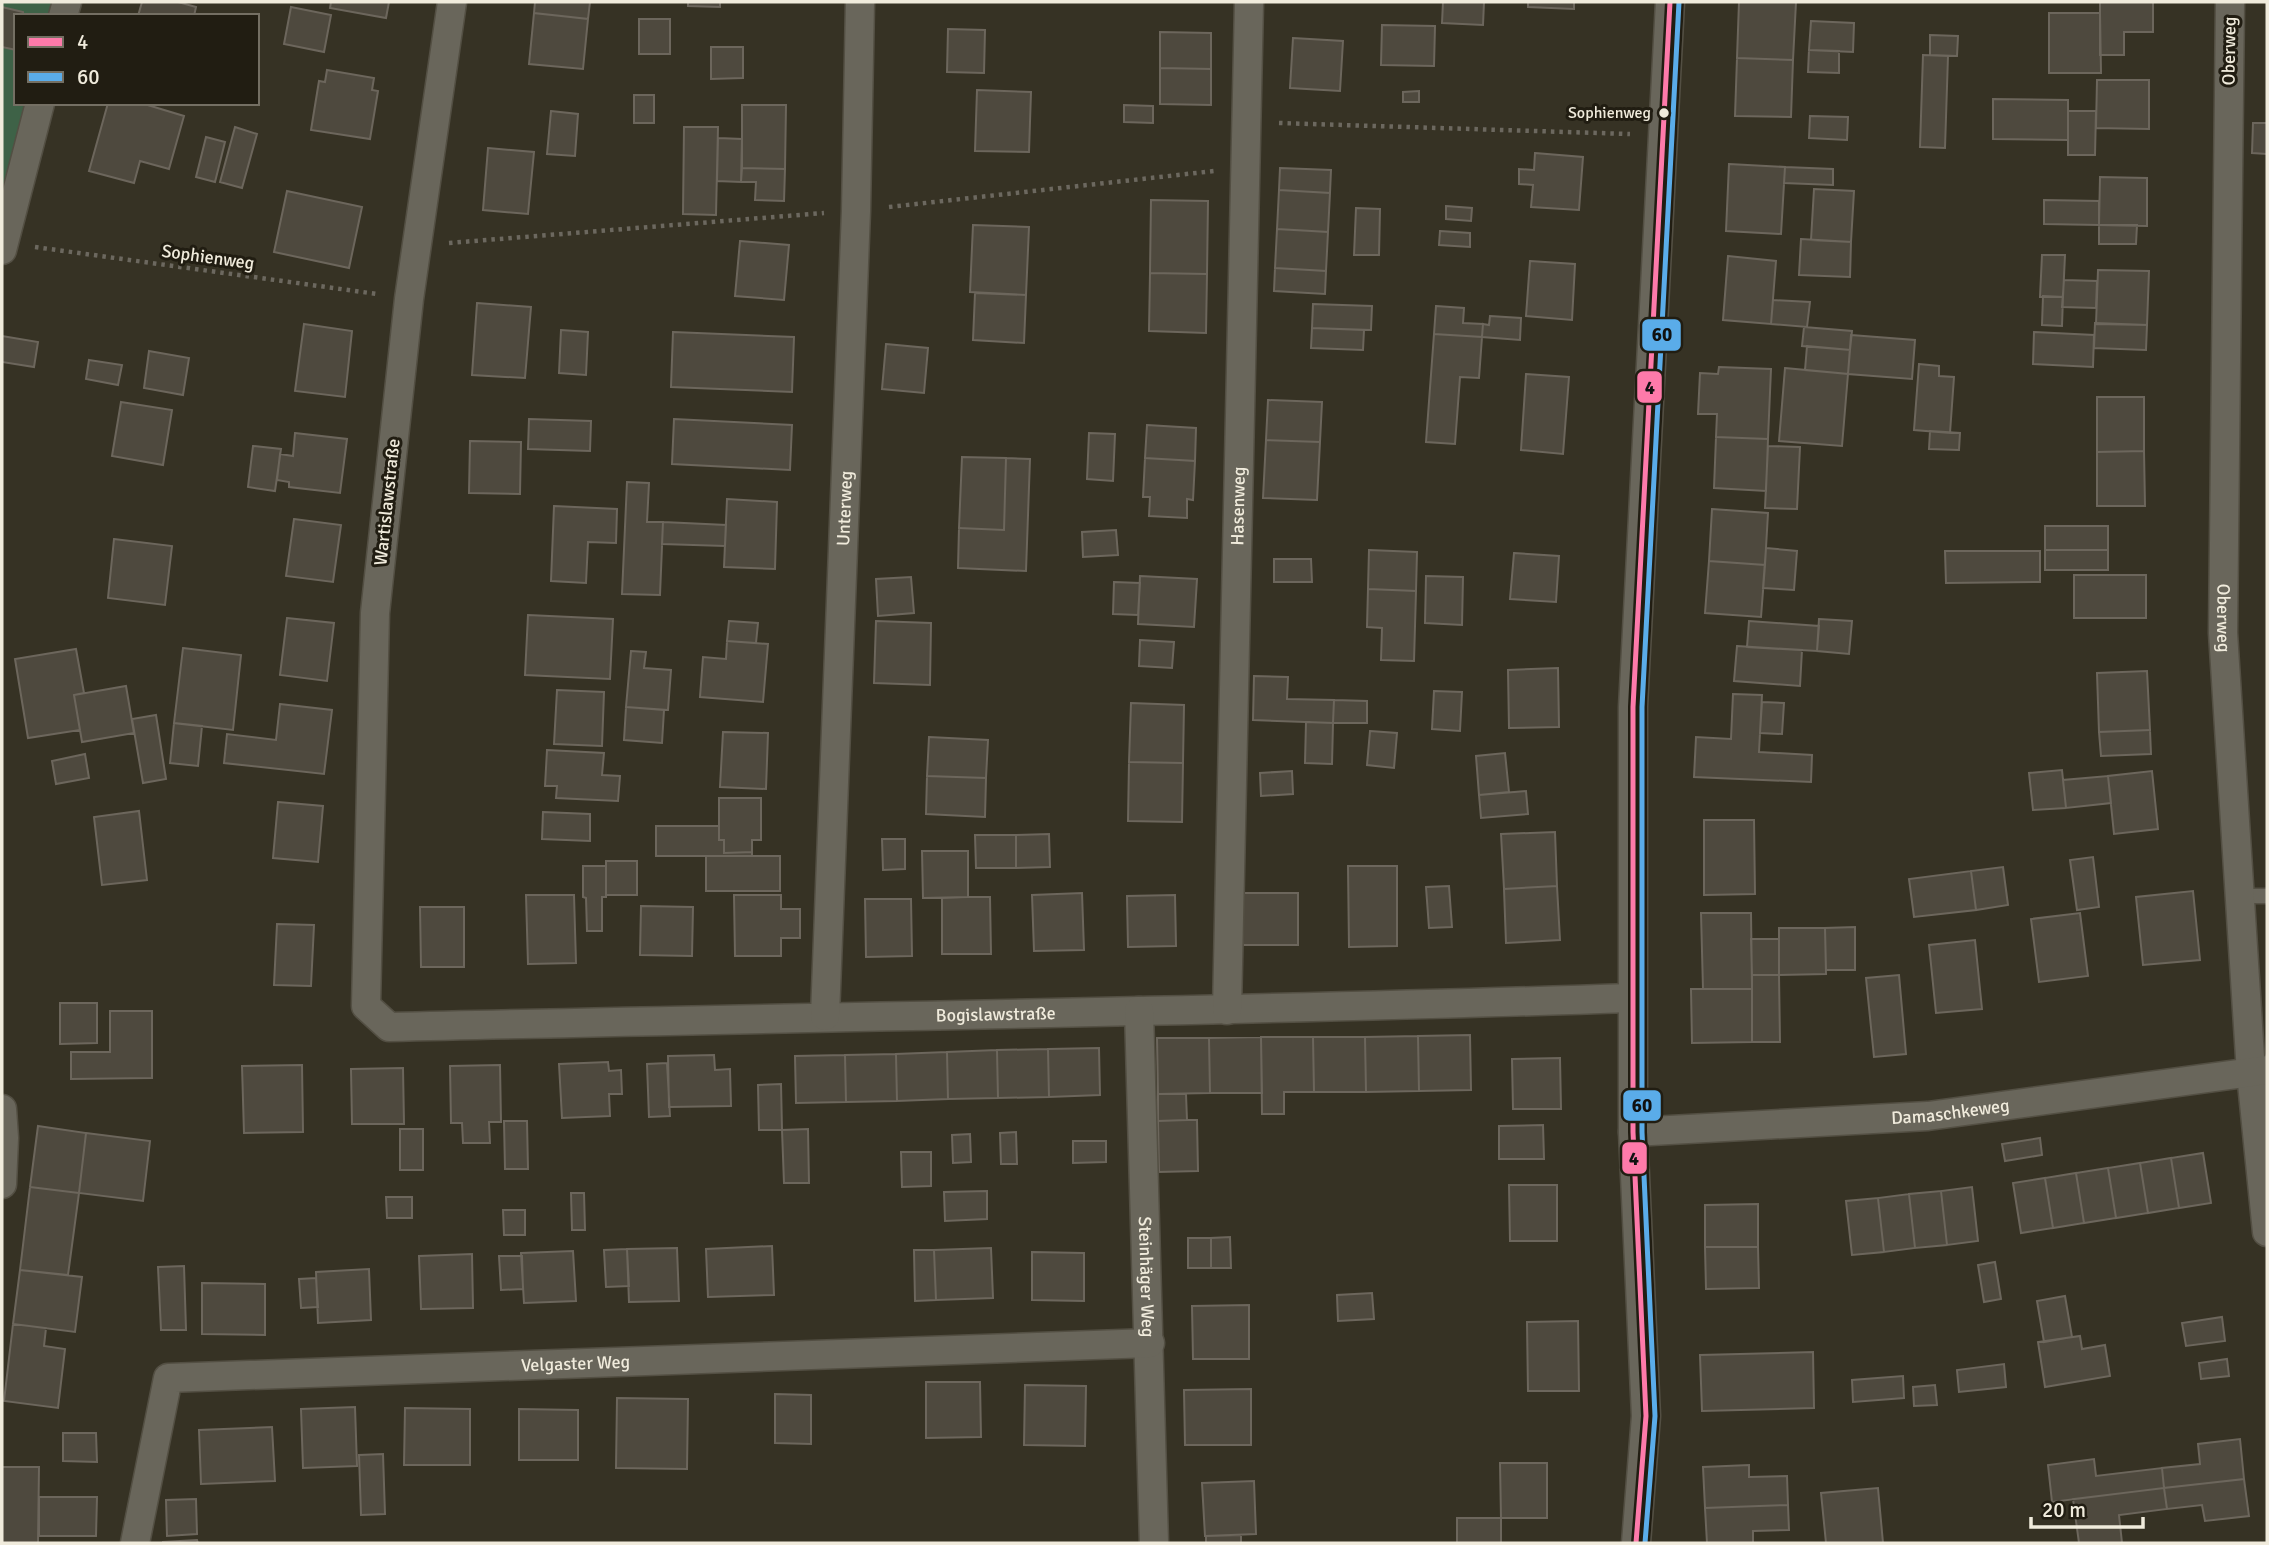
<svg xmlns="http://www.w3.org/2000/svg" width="2269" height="1545" font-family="Signika,sans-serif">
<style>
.green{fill:#3e6247}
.building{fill:#4e493e;stroke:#6c665c;stroke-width:2}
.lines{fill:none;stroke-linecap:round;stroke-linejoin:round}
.service-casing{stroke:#534f43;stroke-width:17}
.minor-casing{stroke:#534f43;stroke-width:31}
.path{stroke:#6c685f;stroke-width:4.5;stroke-dasharray:3.5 5;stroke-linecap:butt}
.service{stroke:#69665b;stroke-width:14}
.minor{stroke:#69665b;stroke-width:28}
.bus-1-casing{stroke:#211d12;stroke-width:10}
.bus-2-casing{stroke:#211d12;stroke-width:10}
.bus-1{stroke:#fe7aaa;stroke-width:5}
.bus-2{stroke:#5aace9;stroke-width:5}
.bus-dot{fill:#f0ebdc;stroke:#211d12;stroke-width:2.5}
.labels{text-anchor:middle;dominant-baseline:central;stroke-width:6;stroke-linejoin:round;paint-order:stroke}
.bus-label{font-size:16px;fill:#f0ebdc;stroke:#211d12;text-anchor:end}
.street-label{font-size:18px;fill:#f0ebdc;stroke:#211d12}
.line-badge{stroke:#211d12;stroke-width:2.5}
.pale-badge-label{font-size:19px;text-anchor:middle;font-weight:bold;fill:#111}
</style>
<rect width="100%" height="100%" fill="#363224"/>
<!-- green -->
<path class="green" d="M2,2h65l-4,14h-47v87h24l-38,147z"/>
<!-- building -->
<path class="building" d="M142,2h36l18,5 -2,9h-56z
M331,2h58l-3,16 -56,-10z
M535,2h55l-2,17 -54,-6z
M688,2h32v5l-32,-1z
M1443,2h41l-1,23 -41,-2z
M1528,2h46v7l-46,-2z
M1739,2h57l-3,58 -56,-2z
M2100,2h53v30h-29v23h-24z
M2,7l21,5v4h-7v34l-14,-3z
M291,7l40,8 -7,37 -40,-8z
M534,13l54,6 -5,50 -54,-5z
M2049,13h51l1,60h-52z
M639,19h31v35h-31z
M1811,21l43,2 -1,29 -44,-2z
M1382,25l53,1 -1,40 -53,-1z
M948,29l37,1 -1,43 -37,-1z
M1160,32l51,1v36l-51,-1z
M1930,35l28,1 -1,20 -27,-1z
M1293,38l50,3 -3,50 -50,-3z
M711,47h32v31l-32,1z
M1809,50l30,1v22l-31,-1z
M1923,55l25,1 -3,92 -25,-1z
M1737,58l56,2 -2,57 -56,-1z
M1160,68l51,1v36l-51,-1z
M327,70l47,8 -2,12 6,1 -8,48 -59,-9 8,-49 6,1z
M2097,80h52v49l-53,-1z
M977,90l54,2 -2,60 -54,-1z
M1419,91v11h-16v-10z
M634,95h20v28h-20z
M1993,99l75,1v40l-75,-1z
M108,103h33l43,13 -15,53 -29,-8 -6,22 -45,-12z
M742,105h44l-1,64 -43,-1z
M1124,105l29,1v17l-29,-1z
M551,111l27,3 -3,42 -28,-2z
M2068,111h28l-1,44h-27z
M1810,116l38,1 -1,23 -38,-2z
M2253,123h14v31l-15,-1z
M235,127l22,7 -15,54 -22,-6z
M684,127h34l-2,88 -33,-1z
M206,137l19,5 -10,40 -19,-5z
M718,138l24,1 -1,43 -24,-1z
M488,148l46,4 -6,62 -45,-4z
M1535,153l48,4 -4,53 -48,-3 2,-22 -14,-1v-15l15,1z
M1729,164l56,3 -4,67 -55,-3z
M1785,167l48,2v16l-49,-2z
M742,168l43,1 -1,32 -29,-1 1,-18h-15z
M1280,168l51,2 -1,23 -51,-3z
M2100,177l47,1v48l-48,-1z
M1814,189l40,2 -3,51 -40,-2z
M1279,190l51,3 -2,39 -51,-3z
M287,191l75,16 -13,61 -75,-16z
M1151,200l57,1 -1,73 -57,-1z
M2044,200l55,1v24l-55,-1z
M1446,206l26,2 -1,13 -25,-2z
M1356,208l24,1 -1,46h-25z
M973,225l56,2 -3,68 -56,-3z
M2099,225h38l-1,19h-37z
M1277,229l51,3 -2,39 -51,-3z
M1440,231l30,2v14l-31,-2z
M1801,239l50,3 -1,35 -51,-2z
M740,241l49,4 -5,55 -49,-4z
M2042,255h23l-2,42h-23z
M1728,256l48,5 -5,63 -48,-4z
M1530,261l45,3 -3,56 -46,-4z
M1275,268l51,3 -1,23 -51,-3z
M2098,270l51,1 -2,54 -51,-1z
M1150,273l57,1 -1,59 -57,-2z
M2064,280l33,1 -1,27 -34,-1z
M975,293l51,2 -2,48 -51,-3z
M2043,296l20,1 -1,29 -20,-1z
M1773,300l37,2 -3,25 -36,-3z
M477,303l54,4 -6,71 -53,-3z
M1313,304l59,2 -1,24 -59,-2z
M1436,306l28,2 -1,15 20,1 -1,13 -48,-3z
M1490,316l31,2 -1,22 -38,-3 1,-13 6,1z
M2095,323l52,2 -1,25 -52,-2z
M304,324l48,7 -7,66 -50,-6z
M1804,327l48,4 -2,19 -48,-4z
M1312,328l52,2 -1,20 -52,-2z
M561,330l27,2 -2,43 -27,-2z
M673,332l121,5 -2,55 -121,-5z
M2034,332l60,3 -1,32 -60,-3z
M1434,334l48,3 -3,41 -19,-1 -5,67 -29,-2z
M1851,335l64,5 -3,39 -64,-5z
M2,336l36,6 -4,25 -32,-5z
M886,344l42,4 -4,45 -42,-4z
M1807,346l43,4 -2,24 -43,-4z
M149,351l40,7 -6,37 -39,-7z
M89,360l33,5 -4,20 -32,-6z
M1919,364l20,2v10l15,1 -4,56 -36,-3z
M1719,367l52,2 -3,70 -52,-2 1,-23h-19l2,-41 18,1z
M1785,368l63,6 -6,72 -63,-5z
M1526,374l43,3 -6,77 -42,-4z
M2097,397h47v54l-47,1z
M1268,400l54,2 -2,40 -54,-2z
M121,402l51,8 -9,55 -51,-9z
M529,419l62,2 -1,30 -62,-2z
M674,419l118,6 -2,45 -118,-6z
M1147,425l49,3 -1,33 -50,-3z
M1930,431l30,2 -1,17 -30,-1z
M295,433l52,6 -7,54 -51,-6v-5l-12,-2 3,-26 13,2z
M1089,433l26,1 -2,47 -26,-2z
M1716,437l52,2 -2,52 -52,-3z
M1266,440l54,2 -3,58 -54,-2z
M470,441l51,1 -1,52 -51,-1z
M253,446l28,3 -6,42 -27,-4z
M1768,446l32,1 -3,62 -32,-1z
M2144,451l1,55h-48v-54z
M962,457l44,1 -2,72 -45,-2z
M1006,458l24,1 -4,112 -68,-3 1,-40 45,2z
M1145,458l50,3 -2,39 -6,-1v19l-38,-2 1,-19h-7z
M627,482l22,1 -2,39h16l-3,73 -38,-1z
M727,499l50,3 -2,67 -51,-2z
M554,506l63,3 -1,34 -28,-1 -2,41 -35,-2z
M1712,509l56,4 -3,52 -56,-4z
M294,519l47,6 -8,57 -47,-6z
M663,522l63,3 -1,21 -63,-2z
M2045,526h63v24h-63z
M1116,530l2,25 -35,2 -1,-25z
M114,539l58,7 -7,59 -57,-7z
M1766,548l31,3 -3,39 -31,-2z
M1369,550l48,2 -1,39 -48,-2z
M2045,550h63v20h-63z
M1945,551h95v31l-94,1z
M1514,553l45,3 -3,46 -46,-3z
M1274,559h37l1,23h-38z
M1709,561l56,4 -4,52 -56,-4z
M2074,575h72v43h-72z
M1140,576l57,3 -3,48 -56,-3z
M1426,576l37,1 -1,48 -37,-2z
M911,577l3,36 -36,3 -2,-37z
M1114,582l26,1 -2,32 -25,-1z
M1368,589l48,2 -2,70 -33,-1 1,-32 -15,-1z
M528,615l85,4 -3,60 -85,-4z
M287,618l47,5 -7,58 -47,-6z
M1819,619l33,2 -3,33 -32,-3z
M729,621l29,2 -2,20 -29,-2z
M876,621l55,2 -1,62 -56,-2z
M1749,621l70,5 -2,25 -70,-4z
M1140,640l34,2 -2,26 -33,-2z
M727,641l41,3 -5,58 -63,-5 3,-40 23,2z
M1737,646l65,4 -2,36 -66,-5z
M183,648l58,7 -8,75 -59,-7z
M76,649l8,44 -10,2 6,35 -52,8 -13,-79z
M631,651l15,1 -2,16 27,2 -3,40 -42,-3z
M1558,668l1,59 -50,1 -1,-58z
M2147,671l3,59 -51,2 -2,-59z
M1254,676l34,1 -1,22 47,1 -1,23 -80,-3z
M126,686l8,47 -52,9 -8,-47z
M557,690l47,2 -2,54 -48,-2z
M1434,691l28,1 -2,39 -28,-2z
M1733,694l29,1 -3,57 53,3 -1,27 -117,-5 2,-40 35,2z
M1334,700l33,1v22h-34z
M1762,702l22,1 -2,31 -22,-1z
M1131,703l53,2 -1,58 -54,-1z
M280,704l52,6 -8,64 -100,-11 3,-29 49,6z
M626,707l38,3 -2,33 -38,-3z
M156,715l10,64 -23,4 -11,-64z
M1306,722l27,1 -1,41 -27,-1z
M174,723l28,3 -4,40 -28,-3z
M2150,730l1,24 -50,2 -2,-24z
M1370,731l27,2 -3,35 -27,-3z
M723,732l45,1 -2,56 -46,-2z
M929,737l59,3 -2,38 -59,-2z
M547,750l57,3 -2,22 18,1 -2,25 -62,-3 1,-12h-12z
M1505,753l4,39 -30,3 -3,-39z
M85,754l4,24 -33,6 -4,-23z
M1129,762l54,1 -1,59 -54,-1z
M2062,770l4,38 -33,2 -4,-37z
M1292,771l1,23 -32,2 -1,-23z
M2152,771l6,58 -44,5 -6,-58z
M927,776l59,2 -1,39 -59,-3z
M2108,776l3,27 -45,5 -3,-28z
M1526,791l2,23 -47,4 -2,-23z
M719,798h42v42h-9v12l-28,1v-13h-5z
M278,802l45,4 -5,56 -45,-4z
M139,811l8,69 -45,5 -8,-68z
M543,812l47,2v27l-48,-2z
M1704,820h50l1,74 -51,1z
M656,826h63v14h5v13l28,-1v4h-96z
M1555,832l2,54 -53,3 -3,-55z
M1049,834l1,33 -34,1v-33z
M975,835h41v33h-40z
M882,839h23v30l-22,1z
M922,851h46v46l-45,1z
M706,856h74v35h-74z
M2093,857l6,50 -22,3 -7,-50z
M606,861h31v34h-31z
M583,866h23v31h-4v34h-15l-1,-33 -3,-1z
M1348,866h49v80l-48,1z
M2003,867l5,38 -32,5 -5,-39z
M1971,871l5,39 -62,7 -5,-38z
M1449,886l3,41 -23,1 -3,-41z
M1557,886l3,54 -54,3 -2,-54z
M2193,891l7,69 -57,5 -7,-68z
M1082,893l2,57 -50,1 -2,-56z
M1243,893h55v52h-55z
M526,895h48l2,68 -48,1z
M734,895h47v14h19v29h-19v18h-46z
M1175,895l1,51 -48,1 -1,-51z
M968,897h22l1,57h-49v-56z
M865,899h46l1,57 -46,1z
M641,906l52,1 -1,49 -52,-1z
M420,907h44v60h-43z
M1701,913h50l1,76h-49z
M2080,913l8,63 -49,6 -8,-63z
M277,924l37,1 -3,61 -37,-1z
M1855,927v43h-29l-1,-42z
M1779,928h46l1,46 -47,1z
M1751,939h28v36h-27z
M1975,940l7,69 -46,4 -7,-68z
M1752,975h27l1,67h-28z
M1899,975l7,79 -32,3 -8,-79z
M1691,989h61v53l-60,1z
M60,1003h37v40l-37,1z
M110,1011h42v67l-81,1v-27h39z
M1470,1035l1,55 -52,1 -1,-55z
M1418,1036l1,55 -53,1 -1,-55z
M1261,1037h52l1,55h-30v22h-22z
M1261,1037l1,56h-52l-1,-55z
M1313,1037h52l1,55h-52z
M1157,1038h52l1,55 -52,1z
M1099,1048l1,47 -51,2 -1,-48z
M1048,1049l1,48 -51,1 -1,-48z
M997,1050l1,48 -50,1 -1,-47z
M947,1052l1,47 -51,2 -1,-47z
M896,1054l1,47 -51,1 -1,-47z
M714,1055l1,15 15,-1 1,37 -62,1 -1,-51z
M845,1055l1,47 -50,1 -1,-47z
M1560,1058l1,51h-48l-1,-50z
M608,1062l1,9 12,-1 1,24h-13l1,22 -48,2 -3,-54z
M667,1063l3,53 -21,1 -2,-53z
M302,1065l1,67 -59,1 -2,-67z
M500,1065l1,57h-12l1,21h-27l-1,-20h-11l-1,-57z
M403,1068l1,56h-52l-1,-55z
M781,1084l1,46h-23l-1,-45z
M1158,1094h28l1,26 -29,1z
M1187,1120h10l1,51 -39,1 -1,-51z
M504,1121h23l1,48h-23z
M1543,1125l1,34h-45v-33z
M38,1126l48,7 -7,60 -49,-6z
M400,1129h23v41h-23z
M808,1129l1,54h-25l-2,-53z
M1016,1132l1,32h-16l-1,-31z
M86,1133l64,8 -7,60 -64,-8z
M970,1134l1,28 -18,1 -1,-28z
M2040,1138l2,17 -37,6 -3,-17z
M1073,1141h33v21l-33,1z
M901,1152h30v34l-29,1z
M2203,1153l8,50 -32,5 -8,-50z
M2171,1158l8,50 -31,5 -8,-50z
M2140,1163l8,50 -32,5 -8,-50z
M2108,1168l8,50 -32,5 -8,-50z
M2076,1173l8,50 -31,5 -8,-50z
M2045,1178l8,50 -32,5 -8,-50z
M1509,1185h48v56h-47z
M30,1187l49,6 -11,82 -48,-5z
M1972,1187l6,54 -31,4 -6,-54z
M987,1191v28l-42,2 -1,-29z
M1941,1191l6,54 -32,3 -6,-54z
M571,1193h13l1,37h-13z
M1909,1194l6,54 -31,4 -6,-54z
M386,1197h26v21h-25z
M1878,1198l6,54 -32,3 -6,-54z
M1758,1204v43h-53v-42z
M503,1210h22v25h-21z
M1230,1237l1,31h-20v-30z
M1188,1238h23v30h-23z
M772,1246l2,49 -66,2 -2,-48z
M1705,1247h53l1,41 -53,1z
M677,1248l2,53 -50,1 -2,-53z
M991,1248l2,50 -57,2 -2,-50z
M627,1249l2,37 -23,1 -2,-37z
M914,1250h20l2,50 -21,1z
M573,1251l3,50 -52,2 -3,-50z
M1032,1252l52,1v48l-52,-1z
M472,1254l1,54 -52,1 -2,-53z
M499,1256h23l1,33 -22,1z
M1995,1262l6,37 -17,3 -6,-37z
M184,1266l2,64h-25l-3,-63z
M369,1269l2,51 -53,3 -2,-51z
M20,1270l62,7 -7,55 -62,-8z
M316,1278l2,29 -17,1 -2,-29z
M202,1283l63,1v51l-63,-1z
M1372,1293l2,26 -36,2 -1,-26z
M2065,1296l7,41 -28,5 -7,-41z
M1249,1305v54h-56l-1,-53z
M2222,1317l3,24 -39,5 -4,-23z
M1578,1321l1,70h-51l-1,-69z
M13,1324l33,4 -2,18 21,3 -7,59 -54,-7z
M2080,1336l2,13 23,-4 5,31 -65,11 -7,-45z
M1813,1352l1,56 -112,3 -2,-56z
M2227,1359l2,17 -28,3 -2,-16z
M2004,1364l2,23 -47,5 -2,-22z
M1903,1376l1,22 -51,4 -1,-22z
M926,1382h54l1,55 -55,1z
M1025,1385l61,1 -1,60 -61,-1z
M1935,1385l2,20 -23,1 -1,-19z
M1251,1389v56h-66l-1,-55z
M775,1394l36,1v49l-36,-1z
M617,1398l71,1 -1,70 -71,-1z
M355,1407l2,59 -54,2 -2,-59z
M405,1408l65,1v56h-66z
M519,1409l59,1v50h-59z
M272,1427l3,54 -74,3 -2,-54z
M63,1433h33l1,29 -34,-1z
M2240,1439l4,40 -80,9 -2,-20 38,-4 -2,-20z
M383,1454l2,60 -24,1 -2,-60z
M2094,1459l2,17 66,-8 2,20 -112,14 -4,-37z
M1500,1463h47v55h-46z
M1749,1465v12l38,-1 1,29 -83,3 -2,-41z
M2,1467h37l-1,76h-36z
M2244,1479l5,37 -44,5 -3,-16 -35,4 -3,-21z
M1254,1481l2,53 -51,2 -3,-53z
M1878,1488l5,55h-57l-5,-50z
M2164,1488l3,21 -48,6 3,28h-43l-6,-44z
M39,1497h58l-1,39h-57z
M196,1499l1,35 -30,2 -1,-36z
M1788,1505l1,25 -36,1v12h-46l-2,-35z
M1457,1518h44v25h-44z
M1241,1535v8h-35v-7z
M197,1540l1,3h-35v-1z"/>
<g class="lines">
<!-- service casing -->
<g class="service-casing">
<path id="service" d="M2240,896h27"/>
</g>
<!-- minor casing -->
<g class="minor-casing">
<g id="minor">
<path id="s1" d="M452,2l-43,297 -34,314 -9,393 23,21c415,-10 829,-15 1243,-29"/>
<path id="s2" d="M2230,2l-7,631 28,440 16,159"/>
<path d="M63,16l4,-14"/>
<path d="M2,250l38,-147"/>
<path id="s3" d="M1227,1010l22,-1008"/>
<path id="s4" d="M1139,1011l15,532"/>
<path id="s5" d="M825,1016l31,-805 4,-209"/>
<path d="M2,1109l2,29 -2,46"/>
<path id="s6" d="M1633,1132l295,-16 339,-46"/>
<path id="s7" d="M135,1543l33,-165 982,-35"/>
<path d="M1636,1543l10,-127 -13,-284v-425l37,-705"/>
</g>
</g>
<!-- path -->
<path class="path" d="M1279,123l351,11
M889,207l325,-36
M449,243l375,-30
M35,247l342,47"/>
<!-- service -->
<use href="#service" class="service"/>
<!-- minor -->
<use href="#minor" class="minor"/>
<!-- bus-1 casing -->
<g class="bus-1-casing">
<path id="bus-1" d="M1636,1543l10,-127 -13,-284v-425l37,-705"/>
</g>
<!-- bus-2 casing -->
<g class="bus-2-casing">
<path id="bus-2" d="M1645,1543l10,-127 -13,-284v-425l37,-705"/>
</g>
<!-- bus-1 -->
<use href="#bus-1" class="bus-1"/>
<!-- bus-2 -->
<use href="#bus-2" class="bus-2"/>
</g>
<!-- markers -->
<circle class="bus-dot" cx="1664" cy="113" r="6"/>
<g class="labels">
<!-- bus labels -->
<g class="bus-label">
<text x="1651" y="113">Sophienweg</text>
</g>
<!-- street labels -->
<g class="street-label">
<text transform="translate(2229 51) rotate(-89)">Oberweg</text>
<text transform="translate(208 257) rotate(8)">Sophienweg</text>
<text transform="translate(387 502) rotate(-84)">Wartislawstraße</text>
<text stroke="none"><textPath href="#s3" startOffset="504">Hasenweg</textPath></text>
<text stroke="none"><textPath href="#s5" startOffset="508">Unterweg</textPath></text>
<text stroke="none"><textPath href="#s2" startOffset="616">Oberweg</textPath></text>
<text stroke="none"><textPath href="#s1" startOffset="1647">Bogislawstraße</textPath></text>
<text stroke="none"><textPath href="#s6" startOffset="318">Damaschkeweg</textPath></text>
<text stroke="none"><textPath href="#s4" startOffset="266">Steinhäger Weg</textPath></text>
<text stroke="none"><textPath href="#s7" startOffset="576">Velgaster Weg</textPath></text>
</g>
</g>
<g class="line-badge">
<rect x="1641" y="318" width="41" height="34" rx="7" fill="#5aace9"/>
<rect x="1636" y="370" width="27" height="34" rx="7" fill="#fe7aaa"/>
<rect x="1622" y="1089" width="40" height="33" rx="7" fill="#5aace9"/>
<rect x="1621" y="1141" width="27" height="34" rx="7" fill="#fe7aaa"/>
</g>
<g class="pale-badge-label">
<text x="1662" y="341">60</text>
<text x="1650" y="394">4</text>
<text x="1642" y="1112">60</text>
<text x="1634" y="1165">4</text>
</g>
<!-- border -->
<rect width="2269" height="1545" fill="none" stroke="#f0ebdc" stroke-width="7"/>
<!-- legend -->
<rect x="14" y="14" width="245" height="91" fill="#211d12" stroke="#746f63" stroke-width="2"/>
<rect x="28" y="37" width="35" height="10" fill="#fe7aaa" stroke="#746f63" stroke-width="2"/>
<text x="77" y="49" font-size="21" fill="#f0ebdc">4</text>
<rect x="28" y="72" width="35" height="10" fill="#5aace9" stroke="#746f63" stroke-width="2"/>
<text x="77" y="84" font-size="21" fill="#f0ebdc">60</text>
<!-- scale -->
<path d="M2031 1517v10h112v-10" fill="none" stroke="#f0ebdc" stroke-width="3.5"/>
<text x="2042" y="1517" font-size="21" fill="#f0ebdc" stroke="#211d12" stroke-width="5" paint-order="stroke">20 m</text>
</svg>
